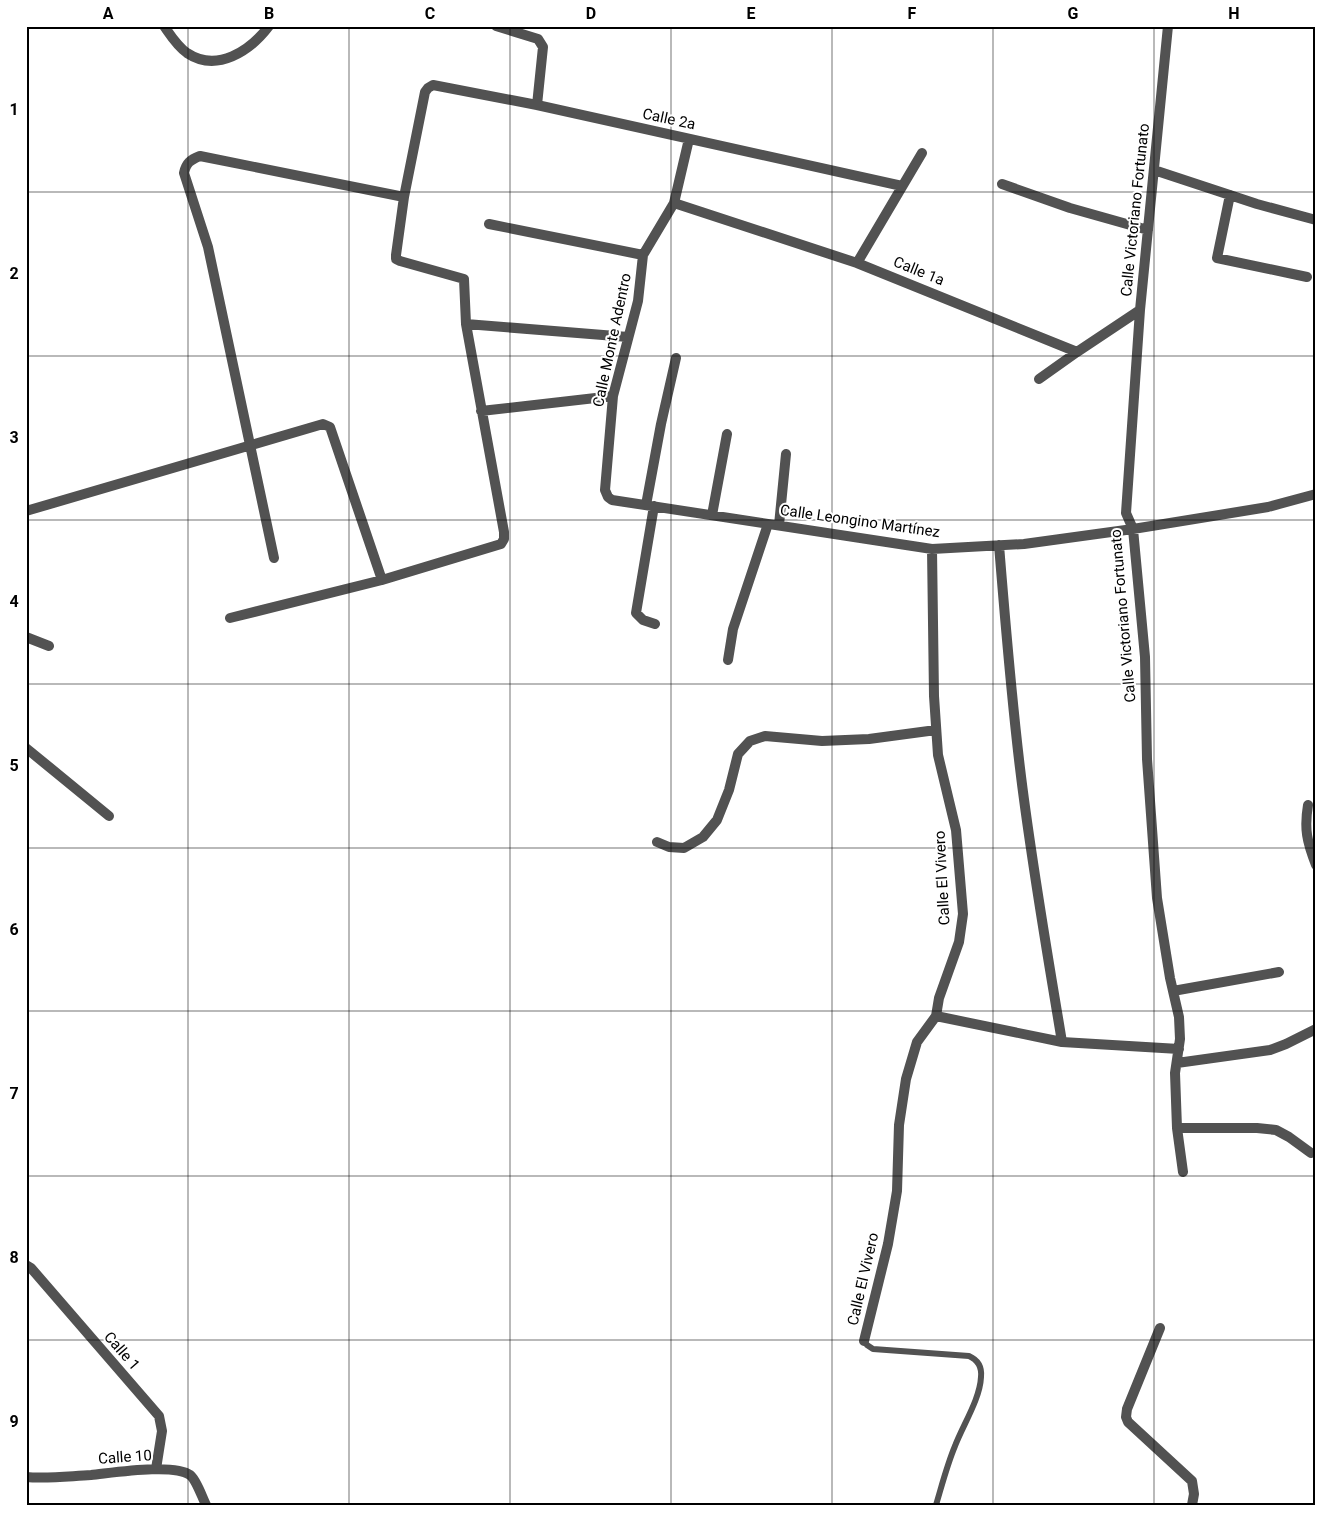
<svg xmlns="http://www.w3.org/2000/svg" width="1342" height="1531" font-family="Roboto,sans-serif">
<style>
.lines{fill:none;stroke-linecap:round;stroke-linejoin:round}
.service{stroke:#525252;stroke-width:6}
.minor{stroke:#525252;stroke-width:10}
.grid{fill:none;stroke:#000;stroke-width:1;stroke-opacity:0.55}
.labels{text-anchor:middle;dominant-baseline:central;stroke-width:4;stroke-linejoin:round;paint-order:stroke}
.street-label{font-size:15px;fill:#000;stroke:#fff}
.neatline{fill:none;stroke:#000;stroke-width:2}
.grid-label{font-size:16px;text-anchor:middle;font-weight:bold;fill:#000}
</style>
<rect width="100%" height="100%" fill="#fff"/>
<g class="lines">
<!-- service -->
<path class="service" d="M864,1341l3,4 6,4 96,7c9,4 13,11 12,21 -1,22 -18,48 -26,69 -8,19 -13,39 -19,59"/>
<!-- minor -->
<path class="minor" d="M164,26c7,10 13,20 23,27 30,20 63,-2 82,-27
M496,26l42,13 5,8 -6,58
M1168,26l-28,284 -14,203 7,16 12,128 2,102 10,139 13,80 9,39 1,22 -5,34 2,55 6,44
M689,139l-15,64 -31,52 -5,46 -25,95 -8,94 3,7 4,3 320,49 92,-5 109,-15 135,-22 48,-13
M1154,170l103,34 59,16
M1002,184l68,24 78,22
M1230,195l-13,63 90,19
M674,203l183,60 220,89 63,-42
M489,224l154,31
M857,263l65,-110
M466,324l162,13
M1039,379l38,-27
M481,411l132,-15
M646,505l15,-81 15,-66
M654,506l-18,107 7,7 12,4
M26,511l297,-87 7,3 52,153
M712,515l15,-81
M779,525l7,-71
M999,545c6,74 12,149 21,223 11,92 27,183 42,274
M274,558l-66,-311 -24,-74c2,-10 6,-13 16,-17l204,41
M230,618l152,-38 119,-36 3,-5v-7l-38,-208 -2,-45 -64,-18 -4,-2v-4l8,-58 21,-105 3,-4 5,-3 104,20 365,81
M26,637l23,9
M728,660l5,-31 35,-105
M26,748l83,68
M1308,805c-4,24 -1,37 8,60
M657,842l12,5 15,1 19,-11 14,-17 12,-30 9,-36 12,-13 15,-5 57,5 47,-2 67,-9
M1173,991l106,-19
M936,1016l126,26 117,7
M1177,1063l93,-13 16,-6 30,-15
M1177,1128h80l19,2 13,7 22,16
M26,1265l5,3 128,148 3,15 -6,38
M1160,1328l-33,81 -1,8 2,5 64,59 2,13 -2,11
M864,1341l24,-97 9,-53 2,-66 7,-46 11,-37 19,-26 3,-18 20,-56 4,-28 -7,-84 -18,-75 -4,-59 -2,-147
M26,1477c22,2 44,-1 65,-2 21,-2 83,-12 99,0 6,4 12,22 16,30"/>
</g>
<!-- grid -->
<path class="grid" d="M188,26v1479M349,26v1479M510,26v1479M671,26v1479M832,26v1479M993,26v1479M1154,26v1479M26,192h1290M26,356h1290M26,520h1290M26,684h1290M26,848h1290M26,1011h1290M26,1176h1290M26,1340h1290"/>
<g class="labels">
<!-- street labels -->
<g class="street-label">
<text transform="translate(669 119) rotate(12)">Calle 2a</text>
<text transform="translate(1135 210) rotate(-84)">Calle Victoriano Fortunato</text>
<text transform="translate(919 271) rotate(22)">Calle 1a</text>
<text transform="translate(612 340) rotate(-78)">Calle Monte Adentro</text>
<text transform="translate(860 521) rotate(8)">Calle Leongino Martínez</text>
<text transform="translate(1123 616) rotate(-95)">Calle Victoriano Fortunato</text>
<text transform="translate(942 878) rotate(-93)">Calle El Vivero</text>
<text transform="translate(863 1279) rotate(-77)">Calle El Vivero</text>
<text transform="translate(122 1351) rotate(49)">Calle 1</text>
<text transform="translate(125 1457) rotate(-4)">Calle 10</text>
</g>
</g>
<!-- border -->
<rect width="1342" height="1531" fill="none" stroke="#ffffff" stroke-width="55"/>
<rect x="28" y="28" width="1286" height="1476" class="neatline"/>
<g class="grid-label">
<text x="108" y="19">A</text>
<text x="269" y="19">B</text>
<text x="430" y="19">C</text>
<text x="591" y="19">D</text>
<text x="751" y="19">E</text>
<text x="912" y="19">F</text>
<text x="1073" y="19">G</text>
<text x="1234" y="19">H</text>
<text x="14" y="115">1</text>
<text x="14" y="279">2</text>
<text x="14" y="443">3</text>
<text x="14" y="607">4</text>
<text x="14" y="771">5</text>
<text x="14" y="935">6</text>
<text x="14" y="1099">7</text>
<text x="14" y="1263">8</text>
<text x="14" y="1427">9</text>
</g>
</svg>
